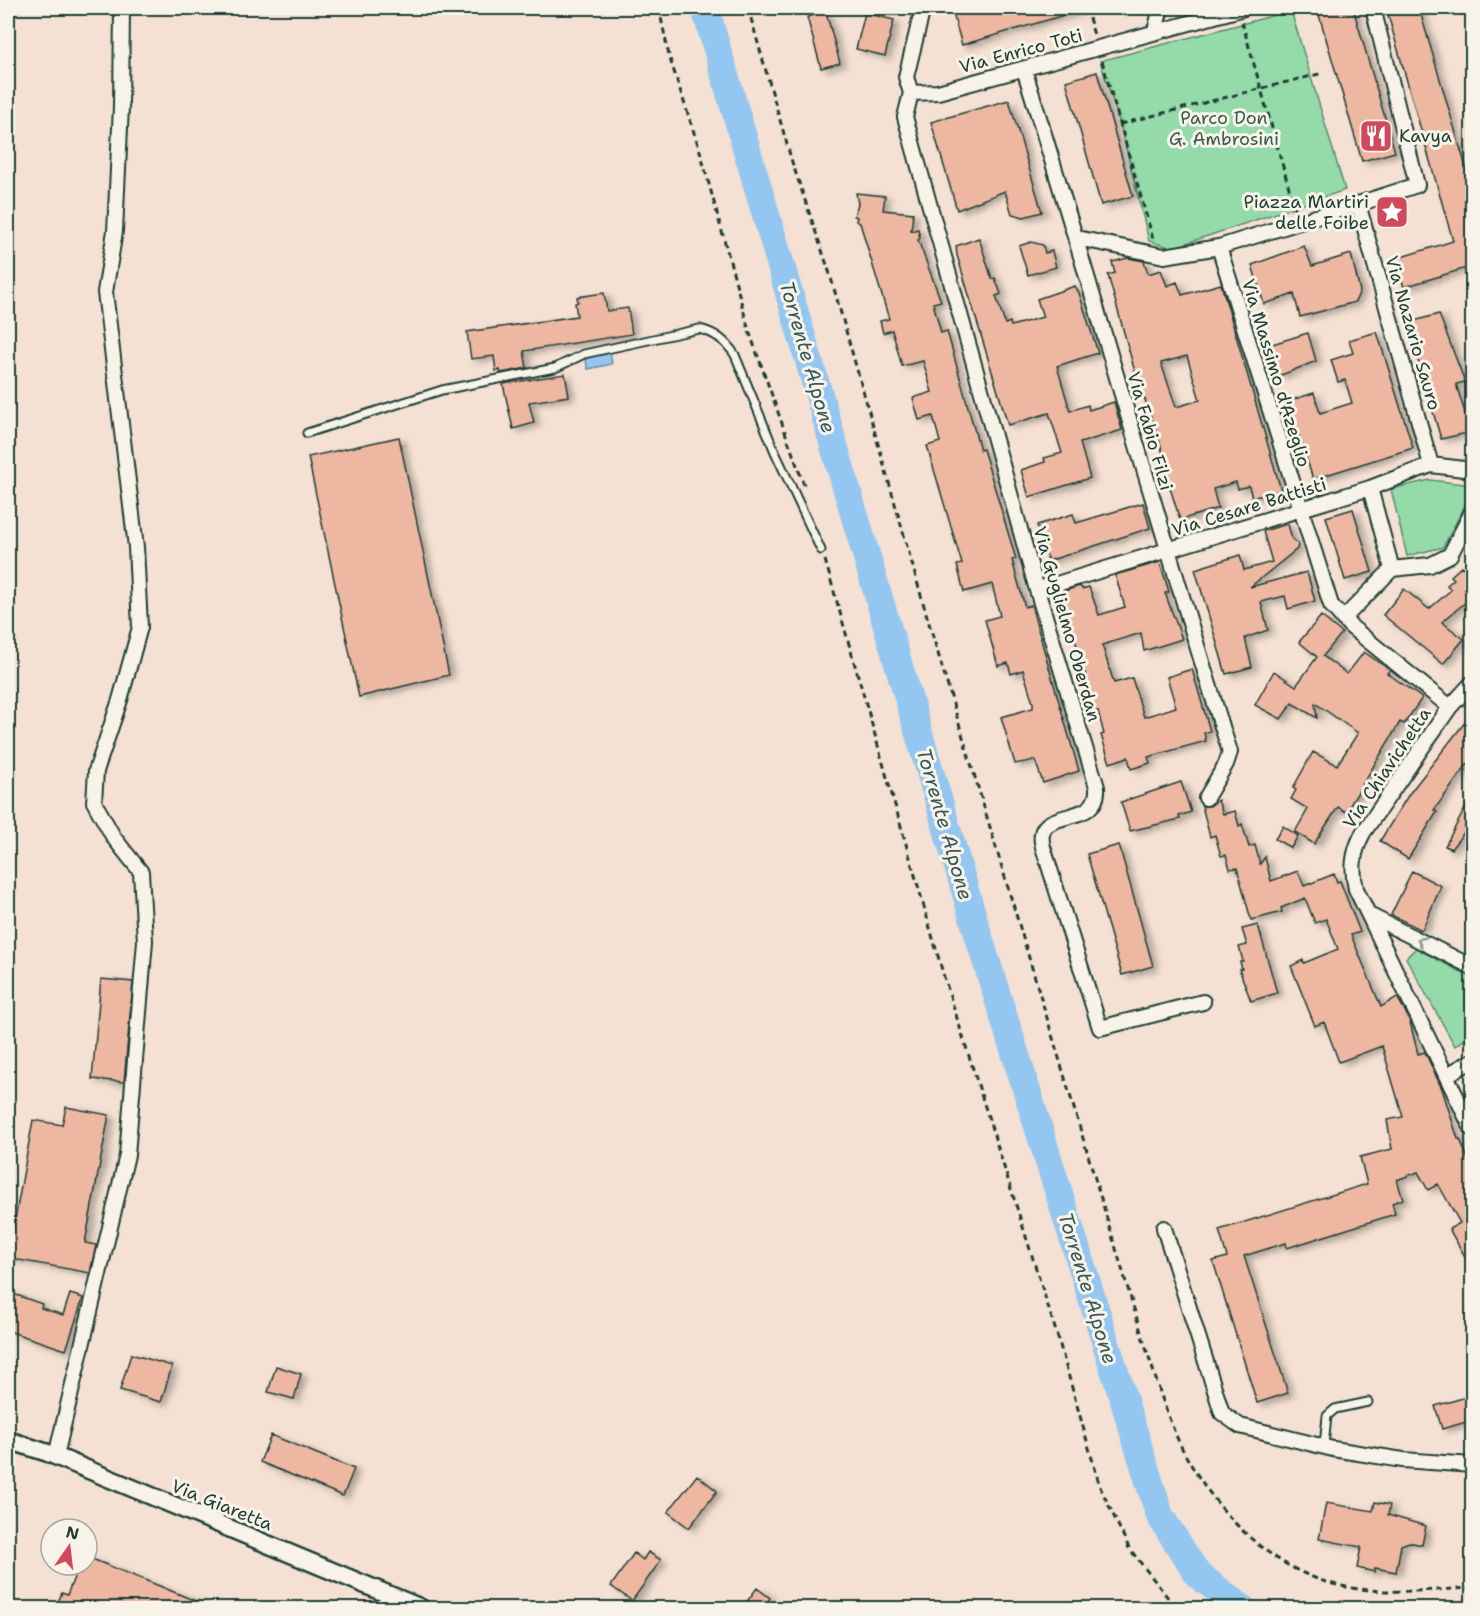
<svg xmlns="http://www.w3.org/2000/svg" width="1480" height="1616" font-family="'Shantell Sans',sans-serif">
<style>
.green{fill:#94dba9;stroke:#5a8c6e;stroke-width:1.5}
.water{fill:#93c6f0;stroke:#658fa5;stroke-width:1.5}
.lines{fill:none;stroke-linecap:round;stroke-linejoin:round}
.river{stroke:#93c6f0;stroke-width:28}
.building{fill:#edb7a1;stroke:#1f3d34;stroke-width:1.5;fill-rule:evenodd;filter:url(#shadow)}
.service-casing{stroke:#1f3d34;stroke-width:11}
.minor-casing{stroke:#1f3d34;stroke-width:18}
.tertiary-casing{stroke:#1f3d34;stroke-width:21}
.path{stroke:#1f3d34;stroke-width:3;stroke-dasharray:6 4.5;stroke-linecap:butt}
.service{stroke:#f7f3e8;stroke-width:7}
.minor{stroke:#f7f3e8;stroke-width:14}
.tertiary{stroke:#f7f3e8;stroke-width:16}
.oneway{stroke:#8b988e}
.labels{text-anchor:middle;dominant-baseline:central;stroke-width:6;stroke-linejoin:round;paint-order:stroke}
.street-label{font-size:18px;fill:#1f3d34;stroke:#f7f3e8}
.park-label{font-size:18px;fill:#365d4b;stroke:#f7f3e8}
.poi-label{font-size:18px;fill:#1f3d34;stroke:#f7f3e8;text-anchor:start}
.water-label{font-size:20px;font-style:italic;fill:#36585a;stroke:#f7f3e8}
</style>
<defs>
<filter id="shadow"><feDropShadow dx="5.5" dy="3" stdDeviation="3" flood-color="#0004"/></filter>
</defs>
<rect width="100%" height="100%" fill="#f4e1d3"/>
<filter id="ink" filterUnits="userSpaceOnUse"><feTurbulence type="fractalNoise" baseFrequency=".0167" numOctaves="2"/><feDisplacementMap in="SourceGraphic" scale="12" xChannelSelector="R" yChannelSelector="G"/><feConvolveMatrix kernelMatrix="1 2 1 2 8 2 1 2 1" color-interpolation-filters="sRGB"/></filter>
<g filter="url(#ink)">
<!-- green -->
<path class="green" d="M1291,11l54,179 -173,58 -23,-7 -29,-117 -20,-63z
M1430,480l42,5v7l-29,55 -36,9 -16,-67z
M1416,948l56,30v57l-17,11 -49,-88z"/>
<!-- water -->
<path class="water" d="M610,352l2,12 -24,5 -3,-12z"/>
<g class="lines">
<!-- river -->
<path class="river" d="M705,8l275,933 180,575 38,59 44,33"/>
</g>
<!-- building -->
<path class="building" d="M962,8h115l1,3 -116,34 -10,-35z
M1317,8h36l42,144 -33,9z
M1386,8h33l54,183v75l-69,21 -9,-28 58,-18z
M826,12l14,51 -19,5 -14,-51z
M865,13l29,7 -9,36 -29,-7z
M1097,72l36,124 -32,9 -35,-124z
M1009,100l33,112 -18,5 -12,-3 -7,-23 -48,19 -26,-88z
M856,193l29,3 -2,14 30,3 -2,18 7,-2 2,9 -2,2 23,61 -8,2 8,30 6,-2 33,119 3,-1 33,110 -4,1 13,47 6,-2 48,166 -36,12 -8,-23 -20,4 -14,-47 32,-9v-5l-10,-33 -12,4 -3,-11 -10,3 -13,-46 15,-4 -8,-32 -28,8 -7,-27 5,-1 -35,-118 13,-4 -7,-26 -14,4 -6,-22 19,-6 -9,-31 -21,5 -10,-36 -9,3 -3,-12 9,-2 -29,-96 -4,-2 1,-4 -3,-1 4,-12z
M979,238l13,41 3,-1 6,16 -5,2 9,28 5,-2 1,4 32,-9 -6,-18 38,-13 4,7 19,60 -41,13 13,45 18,-6 1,5 25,-8 8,28 -42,13 10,35 -61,19 -8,-27 24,-8 -1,-4 18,-5 -13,-40 -41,12 -51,-170 -1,-9z
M1031,242l12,3 2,8 7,-2 4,16 -28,8 -9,-29z
M1304,246l8,20 39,-12 9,37 -5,11 -55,15 -6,-23 -30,10 -12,-39z
M1128,258l16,3 4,13 13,-4 6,16 10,-4 5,13 39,-11 60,206 -29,8 -3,-12 -11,3 -2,-7 -23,7 5,19 -38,12 -13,-42 2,-1 -10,-38 -24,-67 -27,-97 7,-2 -3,-11zM1187,356l13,44 -24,7 -15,-44z
M604,293l3,18 21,-3 4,26 -108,17 3,17 -26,5 -1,-3 -4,1 -2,-15 -23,3 -4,-27 110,-16 -2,-13 3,-1 -1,-5z
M1439,314l26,68 -9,2 15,48 -30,7 -34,-116z
M1377,332l36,116 -100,31 -25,-78 26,-8 6,20 32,-10 -7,-23 -7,2 -7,-22 22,-7 -4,-13z
M1308,333l8,28 -37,15 -10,-31z
M565,374l4,22 -40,6 5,21 -21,6 -10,-45z
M399,437l50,238 -90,22 -51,-240z
M1143,503l7,25 -102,33 -11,-36 36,-11 3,9z
M1353,509l19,63 -27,8 -19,-63z
M1288,524l4,15 6,5 -1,5 -47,38 57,-15 8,29 -27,8 -3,-13 -24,6 7,28 -23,8 7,29 -26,7 -31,-105 45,-14 4,15 28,-8 -9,-31z
M1160,562l9,30 -4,1 17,46 -38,12 -3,-18 -39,12 12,38 18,-5 12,39 32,-10 -9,-30 25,-8 18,62 -6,2 2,8 -58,16 2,6 -19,6 -3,-12 -18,6 -9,-28 3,-1 -6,-23 -4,1 -4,-14 2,-1 -31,-105 19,-6 2,3 7,-2 10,28 26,-8 -10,-32z
M1462,566l11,12v18l-31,26 22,17 -21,25 -60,-49 21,-26 25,20 22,-19 -4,-5 7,-6 -3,-3z
M1321,616l21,17 -19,23 24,18 17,-22 26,18 -3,3 35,25 -18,26 -4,-2 -54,90 -8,-5 -24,37 -19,-12 13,-23 -17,-10 5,-9 -3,-2 20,-36 24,13 21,-32 -43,-30 2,15 -25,-15 -11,16 -26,-14 19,-34 22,15 21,-29 -18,-15z
M1473,712v45l-39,53 3,2 -29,47 -28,-18 29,-47z
M1181,782l10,30 -12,4 1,3 -50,12 -9,-29z
M1473,794v39l-7,-3 -15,19 -6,-3z
M1218,800l5,14 12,-3 4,15 3,-2 7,23 6,-2 5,19 5,-7 6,24 27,-10 6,15 30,-12 3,8 3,-1 20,51 -9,3 30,72 16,-10 7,12 6,13 8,32 7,-2 17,37 16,50h2l13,33v98l-24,-41 11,-6 -22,-39 -10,6 -10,-18 -21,8 6,19 -11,4 3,11 -108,34 -1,-5 -42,13 44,137 -31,10 -44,-142 14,-4 -8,-27 148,-46 -7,-27 32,-8 -5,-29 16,-3 -21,-71 -43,16 -15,-40 -9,4 -24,-60 12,-6 1,3 34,-14 -12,-30 -11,4 -10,-25 -24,10 1,4 -31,8 -14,-52 -7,1 -4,-14 -5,1 -6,-21 -5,2 -8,-31h8z
M1283,826l15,10 -7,12 -16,-9z
M1119,845l34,121 -31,9 -35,-121z
M1412,871l29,15 -19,44 -31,-15z
M1258,925l19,68 -26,8 -12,-32h3l-2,-7 3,-1 -4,-14 8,-2 -5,-16z
M101,979l32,3 -9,100 -32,-3z
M66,1107l43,8 -24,128 11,2 -6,28 -82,-15 25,-138 29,5z
M8,1292l34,12 -1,4 22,7 7,-21 13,4 -17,52 -58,-19z
M131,1354l41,12 -11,36 -41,-12z
M276,1366l25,8 -7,25 -26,-7z
M1473,1395v25l-31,9 -7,-23z
M271,1435l83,34 -11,27 -83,-34z
M697,1475l20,16 -28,37 -21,-16z
M1375,1502l15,3 -2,10 38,11 -4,19 -13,-3 -8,3 -5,27 -21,-4v4l-18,-4 4,-21 -42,-8 7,-36 47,8z
M648,1552l13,8 -29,41 -21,-15 23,-33 9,7z
M87,1557l75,30 50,21h-157l7,-15 5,2 12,-30h8z
M757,1588l13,10 -8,10h-20z"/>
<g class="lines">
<!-- service casing -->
<g class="service-casing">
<path id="service" d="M307,433l135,-43 113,-22 29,-14 115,-25c15,3 27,12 36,26l40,97 46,98
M1324,1446l3,-30 8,-7 33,-7"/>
</g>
<!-- minor casing -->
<g class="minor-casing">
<path id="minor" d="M923,8l-17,69 5,16 -6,24 132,473 60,197c3,44 -66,16 -54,60l57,181 103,-26
M1373,8l44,177 -59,19 73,261
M1155,31l6,-23
M1024,69c71,227 134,456 206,683l-4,12 -20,34
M911,93l27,-1 306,-84
M1077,238l87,18 55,-9 139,-43
M1219,247l112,358 19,21 100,81
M1370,488l22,81
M1037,590l333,-102 61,-23 41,5
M1343,619l49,-50 38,-4 20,-10 22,-43
M1472,683l-22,24 -87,126c-10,19 -12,35 -7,56l116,240
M1369,915l103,52
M1447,1075l25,-14
M1164,1228l58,185 18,13 93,23 70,11 69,5
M56,1456l71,-301 18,-214 -4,-69 -27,-34 -20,-36 2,-31 24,-71 20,-73 -4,-80 -31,-255 10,-61 6,-124 1,-99"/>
</g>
<!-- tertiary casing -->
<g class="tertiary-casing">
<path id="tertiary" d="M8,1440l40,13 373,155"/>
</g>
<!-- path -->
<path class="path" d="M659,8l10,48 31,95 49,180 55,154
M748,8l44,154 37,109 99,349 215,719c14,41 25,87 47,124 34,57 84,108 151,123 43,9 88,4 131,2
M1086,8l8,27
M1242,22l53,187
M1102,61l51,178
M1120,124l203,-51
M825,560l119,417 114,361 42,149 29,61 47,60"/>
<!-- service -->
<use href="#service" class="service"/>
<!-- minor -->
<use href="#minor" class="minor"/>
<!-- tertiary -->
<use href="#tertiary" class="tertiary"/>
</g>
<!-- one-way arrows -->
<defs><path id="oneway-chevron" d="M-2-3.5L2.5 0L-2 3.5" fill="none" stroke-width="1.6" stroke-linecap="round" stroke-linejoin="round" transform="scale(1.5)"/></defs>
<use class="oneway" href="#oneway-chevron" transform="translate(1421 941) rotate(-153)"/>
</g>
<!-- icons -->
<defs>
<g id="restaurant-square" transform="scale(1.725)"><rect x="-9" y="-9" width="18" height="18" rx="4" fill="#d1495b" stroke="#f7f3e8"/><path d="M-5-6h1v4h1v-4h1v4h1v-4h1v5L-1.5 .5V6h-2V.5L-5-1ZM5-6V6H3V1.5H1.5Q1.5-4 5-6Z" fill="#fff"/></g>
<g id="sight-square" transform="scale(1.725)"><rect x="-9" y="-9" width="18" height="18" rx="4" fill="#d1495b" stroke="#f7f3e8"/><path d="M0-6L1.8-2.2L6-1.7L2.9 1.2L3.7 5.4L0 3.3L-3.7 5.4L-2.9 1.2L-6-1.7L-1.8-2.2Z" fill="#fff"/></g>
</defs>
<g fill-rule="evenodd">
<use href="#restaurant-square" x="1376" y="136"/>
<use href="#sight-square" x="1392" y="212"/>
</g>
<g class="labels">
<!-- street labels -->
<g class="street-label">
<text transform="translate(1021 51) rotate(-15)">Via Enrico Toti</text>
<text transform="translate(1413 333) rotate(74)">Via Nazario Sauro</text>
<text transform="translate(1276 373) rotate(73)">Via Massimo d'Azeglio</text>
<text transform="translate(1150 431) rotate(74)">Via Fabio Filzi</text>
<text transform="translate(1249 507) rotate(-17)">Via Cesare Battisti</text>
<text transform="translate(1067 624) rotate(74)">Via Guglielmo Oberdan</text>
<text transform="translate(1387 768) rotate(-56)">Via Chiavichetta</text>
<text transform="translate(222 1505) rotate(22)">Via Giaretta</text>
</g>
<!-- park labels -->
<g class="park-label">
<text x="1224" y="118">Parco Don<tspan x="1224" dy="21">G. Ambrosini</tspan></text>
</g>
<!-- poi labels -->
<g class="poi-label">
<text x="1399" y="136">Kavya</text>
<text x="1369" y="202" text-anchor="end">Piazza Martiri<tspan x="1369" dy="21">delle Foibe</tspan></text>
</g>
<!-- water labels -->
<g class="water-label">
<text transform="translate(808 357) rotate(74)">Torrente Alpone</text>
<text transform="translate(945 824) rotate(74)">Torrente Alpone</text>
<text transform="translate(1088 1288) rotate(73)">Torrente Alpone</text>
</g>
</g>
<!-- margin -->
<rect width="1480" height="1616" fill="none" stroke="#f7f3e8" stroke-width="30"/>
<rect x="15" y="15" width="1450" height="1586" fill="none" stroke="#1f3d34" stroke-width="2" filter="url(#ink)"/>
<!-- north arrow -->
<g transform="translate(69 1547) rotate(14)"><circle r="28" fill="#f7f3e8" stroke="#a1aaa0" stroke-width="1.5"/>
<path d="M0-4.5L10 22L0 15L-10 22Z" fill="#d1495b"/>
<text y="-9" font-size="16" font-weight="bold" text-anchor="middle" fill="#1f3d34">N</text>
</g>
</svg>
